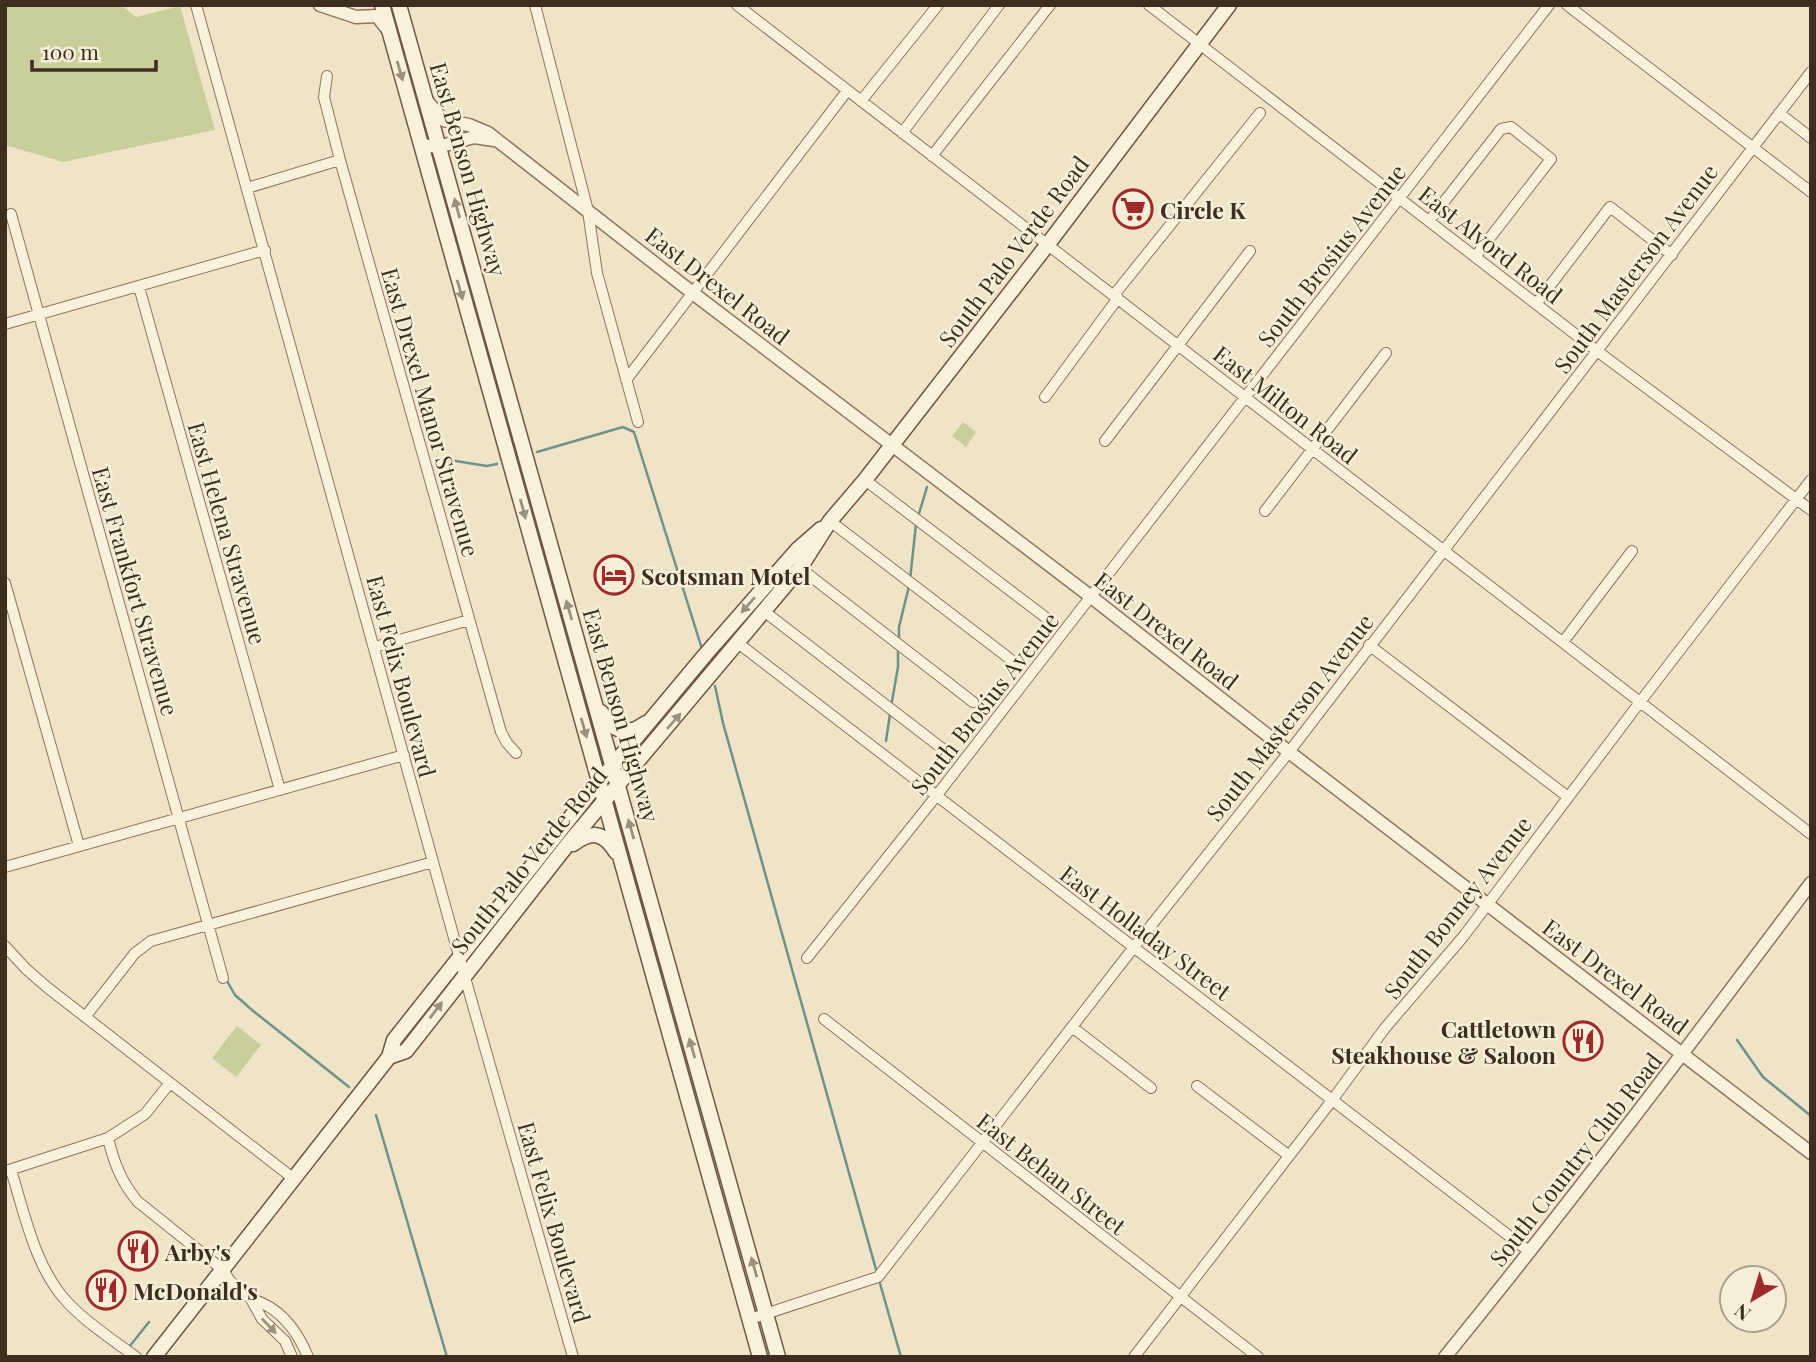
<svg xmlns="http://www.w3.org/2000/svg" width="1816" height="1362" font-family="'Playfair Display',serif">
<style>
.green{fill:#c9cf9b}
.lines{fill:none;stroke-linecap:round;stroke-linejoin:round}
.stream{stroke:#6f938a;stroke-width:2.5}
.minor-casing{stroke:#8d765c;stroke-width:12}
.tertiary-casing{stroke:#8d765c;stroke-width:15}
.secondary-casing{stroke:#6f573f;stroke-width:17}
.minor{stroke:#faf1dc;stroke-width:10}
.tertiary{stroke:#faf1dc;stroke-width:12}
.secondary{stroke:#faf1dc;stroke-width:14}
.oneway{fill:#9c907e}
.labels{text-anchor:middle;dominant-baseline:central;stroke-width:5;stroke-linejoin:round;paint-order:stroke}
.street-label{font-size:23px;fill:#3d2e20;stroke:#f7eed8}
.poi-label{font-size:23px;font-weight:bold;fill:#3d2e20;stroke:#f7eed8;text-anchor:start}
</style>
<rect width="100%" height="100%" fill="#f0e4c8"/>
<!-- green -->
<path class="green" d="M5,5h116l15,12 44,-11 35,124 -152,32 -58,-17z
M963,422l13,10 -10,15 -14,-11z
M237,1026l24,19 -25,32 -24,-19z"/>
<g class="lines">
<!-- stream -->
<path class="stream" d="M537,452l86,-25 11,5 68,217
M437,458l50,8 10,-2
M918,517l9,-30
M910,580l6,-56
M899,641v-14l10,-41
M715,686l8,37 154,550
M891,707l7,-40v-19
M886,741l4,-27
M227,981l8,14 17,15 97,77
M1737,1040l26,37 48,39
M376,1115l71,242
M879,1280l22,77
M129,1347l20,-25"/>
<!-- minor casing -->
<g class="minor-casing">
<path id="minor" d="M196,5l268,969 109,383
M535,5l53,206 9,62 41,149
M737,5l1074,829
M1149,5l448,346 214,159
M1567,5l244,187
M327,76l-3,21 16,63 161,572 6,11 9,10
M861,101l77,-96
M1779,113l32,25
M902,133l97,-128
M932,156l118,-151
M247,188l93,-28
M11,214l212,764
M1429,221l72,-92 10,-2 40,32 -76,98
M139,287l141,503
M1114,295l146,-182
M1536,304l74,-97 62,48
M5,324l260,-74
M626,380l221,-289
M1045,397l73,-99
M1105,441l145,-190
M865,480l180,137
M1265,511l121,-158
M830,521l180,138
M800,568l173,134
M5,583l74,263
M765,612l183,141
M1563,642l69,-91
M738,643l792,609
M1369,645l199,152
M375,647l94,-27
M5,867l399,-112
M5,946l21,23 22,19 246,191
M807,958l130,-163 612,-790
M85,1017l50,-64 16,-12 282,-79
M824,1019l434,338
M1072,1027l79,61
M1197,1086l91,69
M108,1138c6,25 13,43 29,63l86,69 7,11 21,18
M11,1170c14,45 24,98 57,133 20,21 45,37 68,54
M6,1171l102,-33 37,-24 25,-31
M750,1319l128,-42 256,-330 155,-195 522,-680
M292,1357l-7,-16 -23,-22 -11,-20c29,8 46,31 57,58
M1134,1357l199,-258 52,-71 78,-91 177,-235 171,-222"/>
</g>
<!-- tertiary casing -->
<g class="tertiary-casing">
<path id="tertiary" d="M320,5l36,12 21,-1 11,14
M427,101l16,19 26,5 19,8 206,161 396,302 199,156 522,401
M421,145l17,2 36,-10 20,3
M1445,1357c126,-155 246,-314 366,-474"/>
</g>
<!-- secondary casing -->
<g class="secondary-casing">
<path id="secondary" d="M382,5l378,1352
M399,5l379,1352
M601,712l7,12 16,8 12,-3 10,-6
M573,844c18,-13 30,-13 43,8
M389,1057l17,-6 162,-207 232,-276 30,-47 35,-41 183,-236 181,-239
M154,1357l235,-300 5,-17 195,-246 116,-139 92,-105 24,-21"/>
</g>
<!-- minor -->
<use href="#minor" class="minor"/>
<!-- tertiary -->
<use href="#tertiary" class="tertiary"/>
<!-- secondary -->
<use href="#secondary" class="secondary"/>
</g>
<!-- one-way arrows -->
<defs><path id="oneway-solid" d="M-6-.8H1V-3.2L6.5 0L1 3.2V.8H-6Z" transform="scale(1.75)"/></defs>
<g class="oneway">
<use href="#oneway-solid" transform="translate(400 71) rotate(74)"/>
<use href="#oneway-solid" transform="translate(457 208) rotate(-105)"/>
<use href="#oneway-solid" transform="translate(460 290) rotate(74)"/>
<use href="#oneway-solid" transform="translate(523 509) rotate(75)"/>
<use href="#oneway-solid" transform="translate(748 605) rotate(131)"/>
<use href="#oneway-solid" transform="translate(569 610) rotate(-106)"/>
<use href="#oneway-solid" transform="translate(674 721) rotate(-49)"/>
<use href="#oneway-solid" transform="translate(584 728) rotate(74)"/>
<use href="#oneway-solid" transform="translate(631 829) rotate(-106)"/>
<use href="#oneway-solid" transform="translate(436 1010) rotate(-53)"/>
<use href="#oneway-solid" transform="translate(692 1048) rotate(-106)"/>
<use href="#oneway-solid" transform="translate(754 1267) rotate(-106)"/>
<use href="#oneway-solid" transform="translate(269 1326) rotate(46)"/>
</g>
<!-- icons -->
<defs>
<g id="supermarket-ring" transform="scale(2.0125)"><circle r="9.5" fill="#f7eed8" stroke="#9e2a2b" stroke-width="1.5"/><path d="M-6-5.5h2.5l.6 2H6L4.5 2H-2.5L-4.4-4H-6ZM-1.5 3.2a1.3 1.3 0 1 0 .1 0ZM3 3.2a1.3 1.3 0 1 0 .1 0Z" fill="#9e2a2b"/></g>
<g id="hotel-ring" transform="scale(2.0125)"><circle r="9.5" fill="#f7eed8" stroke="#9e2a2b" stroke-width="1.5"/><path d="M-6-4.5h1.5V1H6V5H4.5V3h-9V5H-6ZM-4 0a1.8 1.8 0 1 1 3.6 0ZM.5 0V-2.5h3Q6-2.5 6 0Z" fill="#9e2a2b"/></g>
<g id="restaurant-ring" transform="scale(2.0125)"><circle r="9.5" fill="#f7eed8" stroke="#9e2a2b" stroke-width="1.5"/><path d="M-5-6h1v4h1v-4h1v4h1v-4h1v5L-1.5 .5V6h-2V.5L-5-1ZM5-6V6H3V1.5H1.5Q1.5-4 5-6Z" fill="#9e2a2b"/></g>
</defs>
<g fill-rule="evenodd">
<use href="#supermarket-ring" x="1133" y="209"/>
<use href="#hotel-ring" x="614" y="575"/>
<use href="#restaurant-ring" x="1583" y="1041"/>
<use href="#restaurant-ring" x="138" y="1251"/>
<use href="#restaurant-ring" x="106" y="1290"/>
</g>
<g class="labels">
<!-- street labels -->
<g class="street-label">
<text transform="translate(469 169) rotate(74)">East Benson Highway</text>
<text transform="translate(1491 244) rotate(38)">East Alvord Road</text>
<text transform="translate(1013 251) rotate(-53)">South Palo Verde Road</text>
<text transform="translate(1331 255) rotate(-52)">South Brosius Avenue</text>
<text transform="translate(1635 268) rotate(-53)">South Masterson Avenue</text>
<text transform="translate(718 285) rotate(38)">East Drexel Road</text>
<text transform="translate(1286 404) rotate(38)">East Milton Road</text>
<text transform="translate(431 412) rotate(74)">East Drexel Manor Stravenue</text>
<text transform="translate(228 533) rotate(74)">East Helena Stravenue</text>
<text transform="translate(136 591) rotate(74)">East Frankfort Stravenue</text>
<text transform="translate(1167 630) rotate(38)">East Drexel Road</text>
<text transform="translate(402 676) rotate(75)">East Felix Boulevard</text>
<text transform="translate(984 703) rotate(-52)">South Brosius Avenue</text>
<text transform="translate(622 715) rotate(74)">East Benson Highway</text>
<text transform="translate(1289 717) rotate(-52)">South Masterson Avenue</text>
<text transform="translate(528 860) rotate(-51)">South Palo Verde Road</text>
<text transform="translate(1457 907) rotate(-52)">South Bonney Avenue</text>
<text transform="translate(1146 932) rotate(37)">East Holladay Street</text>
<text transform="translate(1616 976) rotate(37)">East Drexel Road</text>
<text transform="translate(1575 1159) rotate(-52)">South Country Club Road</text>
<text transform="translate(1052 1173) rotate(38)">East Behan Street</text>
<text transform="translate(555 1222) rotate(74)">East Felix Boulevard</text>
</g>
<!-- poi labels -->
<g class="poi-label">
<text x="1160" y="209">Circle K</text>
<text x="641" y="575">Scotsman Motel</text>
<text x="1556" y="1028" text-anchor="end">Cattletown<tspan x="1556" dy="26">Steakhouse &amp; Saloon</tspan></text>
<text x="165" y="1251">Arby's</text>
<text x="133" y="1290">McDonald's</text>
</g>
</g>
<!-- border -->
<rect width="1816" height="1362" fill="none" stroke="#3d2e20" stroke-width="14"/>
<!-- north arrow -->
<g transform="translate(1753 1299) rotate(218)"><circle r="33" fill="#f7eed8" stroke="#ada18e" stroke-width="2"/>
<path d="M0-5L12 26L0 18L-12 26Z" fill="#9e2a2b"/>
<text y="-10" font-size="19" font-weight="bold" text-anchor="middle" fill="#3d2e20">N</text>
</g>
<!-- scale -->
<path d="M32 60v10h124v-10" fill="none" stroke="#3d2e20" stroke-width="3.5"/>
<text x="42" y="60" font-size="21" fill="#3d2e20" stroke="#f7eed8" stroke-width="5" paint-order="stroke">100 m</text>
</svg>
